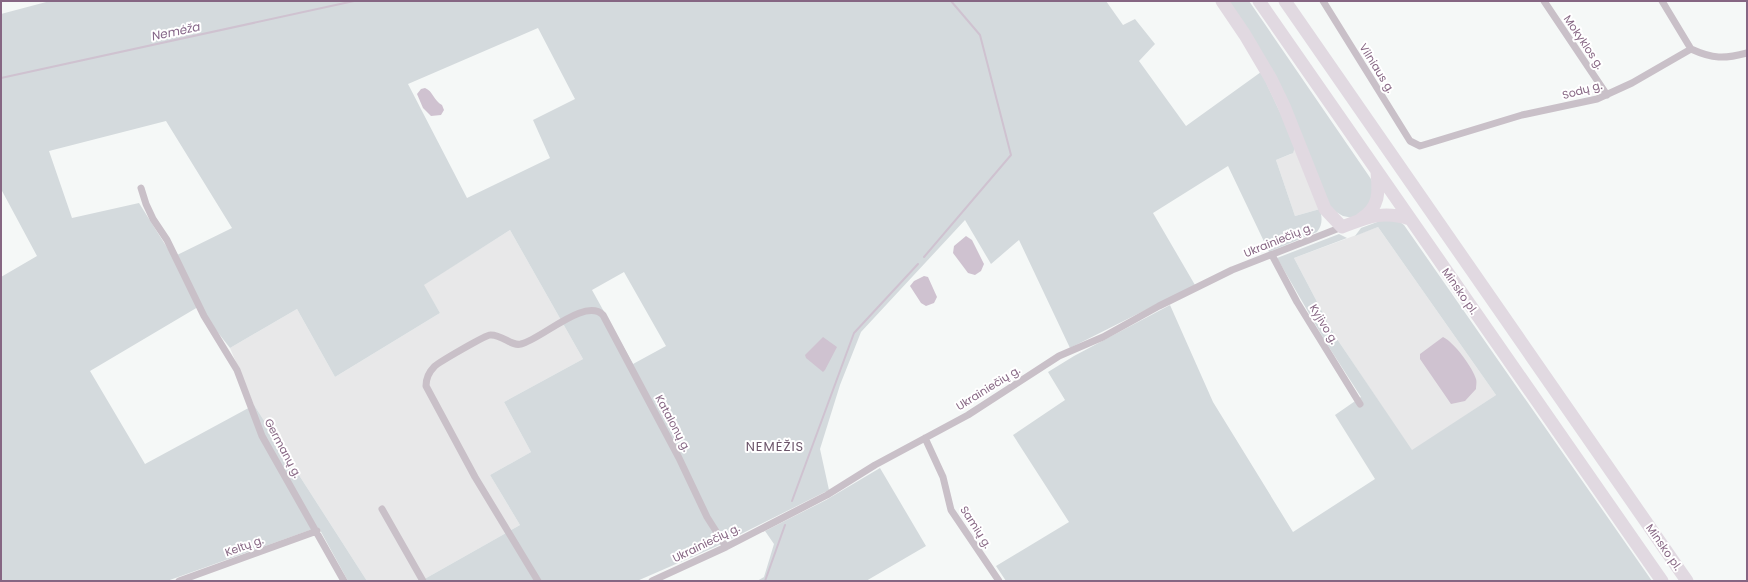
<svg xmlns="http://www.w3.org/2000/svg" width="1748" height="582" font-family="Poppins,sans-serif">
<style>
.built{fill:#e8e8e9}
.green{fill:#d4dadd;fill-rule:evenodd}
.water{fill:#cfc2d0}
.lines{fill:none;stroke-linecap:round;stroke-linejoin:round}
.stream{stroke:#cfc2d0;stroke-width:2}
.street{stroke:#c9c0c8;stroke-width:7}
.highway{stroke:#e1d9e1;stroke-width:13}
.labels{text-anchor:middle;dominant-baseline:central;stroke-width:4;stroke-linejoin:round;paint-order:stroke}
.street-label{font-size:11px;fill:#866683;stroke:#fff}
.water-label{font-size:12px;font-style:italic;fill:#866789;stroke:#fff}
.quarter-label{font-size:13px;letter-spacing:1px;fill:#6b5469;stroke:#fff}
</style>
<rect width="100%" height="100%" fill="#f5f8f7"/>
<!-- built -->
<path class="built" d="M1295,147l25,62 -25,7 -19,-56 15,-6z
M1378,227l118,168 -84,56 -77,-115 -41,-78z
M510,230l73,129 -79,43 27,50 -41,23 30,50 -99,56h-54l-113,-176 -24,-57 67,-39 38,68 105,-64 -17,-28z"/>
<!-- green -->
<path class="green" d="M50,1h1056l17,24 12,-6 20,25 -16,17 47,65 75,-54 33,70 1,5 -2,6 -17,7 19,56 25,-7c2,9 3,15 -3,23l-48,20 -41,-86 -75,47 42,72 -125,63 -51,-108 -28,24 -26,-44 -104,112 -21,53 -20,64 9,41 -114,57 -78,34h-216l99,-56 -30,-50 41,-23 -27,-50 79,-43 -73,-129 -86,55 16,28 -105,64 -38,-68 -67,39 -32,-41 -108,64 55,93 109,-59 113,176h-19l-28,-51h-10l-143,51h-166v-304l36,-21 -36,-67v-175zM538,28l37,71 -42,21 17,38 -83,40 -59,-114zM166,121l66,107 -59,29 -34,-54 -67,15 -23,-67zM624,272l42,74 -33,18 -41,-74z
M1228,1h21l122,178 3,8 -2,17 -19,14 -10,-2 -12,-7z
M1388,218l11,3 5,4 248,356h-646l-10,-15 73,-44 -56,-87 52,-35 -17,-28 26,-16 96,-51 43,97 80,130 82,-53 -40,-64 26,-18 -36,-56 -48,-83 62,-24 8,4 -53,20 41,78 77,114 84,-55 -118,-168 -23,9 6,-8z
M880,468l46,78 -60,35h-109l7,-4 10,-33 -9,-13 61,-31z"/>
<!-- water -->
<path class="water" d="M425,88c8,3 9,13 17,17l2,5 -3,5 -10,1 -8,-8 -6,-14 4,-5z
M966,236l6,4 12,24 -3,7 -6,4 -7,-2 -15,-20 1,-7z
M924,276l4,1 9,20 -3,6 -8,3 -5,-3 -11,-17 4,-5z
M823,337l14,10 -12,23 -2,2 -17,-14 -1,-3z
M1443,337c11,5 30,31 33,42 1,3 0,7 0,10l-11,12 -14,3 -31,-45v-5z"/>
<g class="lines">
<!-- stream -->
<path class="stream" d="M1,78l353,-77
M924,257l87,-102 -31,-120 -29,-34
M792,501l62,-168 64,-69
M765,581l20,-56"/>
<!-- street -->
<path class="street" d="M1323,1l87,140 10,5 102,-31 75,-16 35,-16 59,-34c22,10 33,10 56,4
M1544,1l63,94
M1662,1l29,48
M141,188l5,16 7,15 14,21 37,76 33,54 25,66 82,145
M1272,255l25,47 63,102
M925,438l18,39 8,33 48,71
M382,509l41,72
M179,581l138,-50
M538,581l-63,-104 -49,-91c0,-8 3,-14 8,-19 3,-4 52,-32 56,-32 12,-1 22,12 31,9 21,-5 64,-47 82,-29l76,143 28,59 19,30
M652,581l74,-34 101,-52 48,-30 93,-50 91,-59 44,-19 56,-31 73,-36 110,-43"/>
<!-- highway -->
<path class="highway" d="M1222,1l23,34 26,44 13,27 41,103 17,18c26,-10 41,-17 68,-8
M1259,1l403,580
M1285,1l402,580
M1361,219c19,-12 18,-27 16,-47"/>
</g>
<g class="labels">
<!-- street labels -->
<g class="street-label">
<text transform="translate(1584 42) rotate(56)">Mokyklos g.</text>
<text transform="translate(1377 68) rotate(58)">Vilniaus g.</text>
<text transform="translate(1582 90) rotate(-15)">Sodų g.</text>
<text transform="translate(1278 240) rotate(-22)">Ukrainiečių g.</text>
<text transform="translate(1460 291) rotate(55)">Minsko pl.</text>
<text transform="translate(1324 324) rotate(59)">Kyjivo g.</text>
<text transform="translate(988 388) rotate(-32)">Ukrainiečių g.</text>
<text transform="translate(673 423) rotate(62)">Katalonų g.</text>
<text transform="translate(283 448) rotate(62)">Germanų g.</text>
<text transform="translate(976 527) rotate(57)">Samių g.</text>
<text transform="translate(706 543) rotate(-26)">Ukrainiečių g.</text>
<text transform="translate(244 546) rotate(-20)">Keltų g.</text>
<text transform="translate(1664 547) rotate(55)">Minsko pl.</text>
</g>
<!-- water labels -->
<g class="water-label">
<text transform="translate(176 31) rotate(-12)">Nemėža</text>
</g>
<!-- quarter labels -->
<g class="quarter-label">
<text x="775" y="446">NEMĖŽIS</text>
</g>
</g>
<!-- border -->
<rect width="1748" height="582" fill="none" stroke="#866683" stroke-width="4"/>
</svg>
